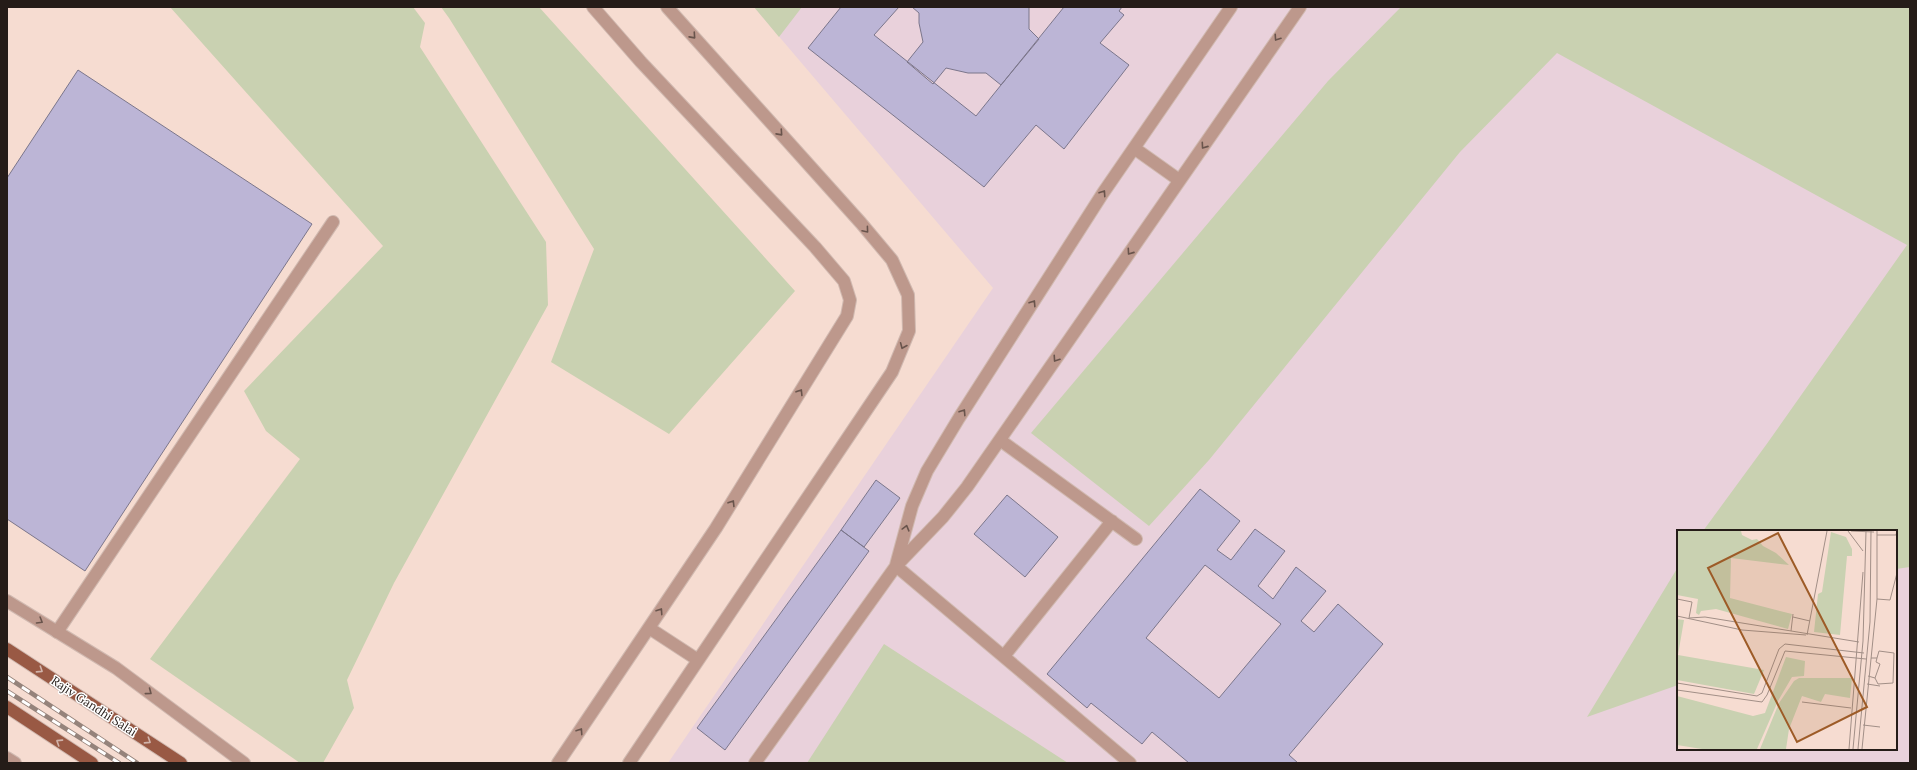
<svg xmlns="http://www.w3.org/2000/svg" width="1917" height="770" font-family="Lora,serif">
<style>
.education{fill:#e9d1db;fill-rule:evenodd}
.green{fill:#c9d1b1}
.building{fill:#bcb5d6;stroke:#7b768b;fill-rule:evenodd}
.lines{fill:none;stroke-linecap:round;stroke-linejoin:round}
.service-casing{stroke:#d0b9b0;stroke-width:14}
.tertiary-casing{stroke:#d0b9b0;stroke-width:14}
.primary-casing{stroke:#d0b9b0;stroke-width:14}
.service{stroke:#bd988c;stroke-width:12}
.tertiary{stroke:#bd988c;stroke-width:12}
.primary{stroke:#995944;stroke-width:12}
.rail-casing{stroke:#95837b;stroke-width:4.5}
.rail{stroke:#fff;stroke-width:3;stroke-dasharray:9;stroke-linecap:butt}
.oneway{stroke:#69544c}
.oneway2{stroke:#d1b4ab}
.labels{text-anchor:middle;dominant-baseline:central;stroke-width:3;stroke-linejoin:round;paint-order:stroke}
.street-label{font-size:12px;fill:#251c18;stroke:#fff}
.inset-road{fill:none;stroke:#a28f87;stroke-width:1}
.view{fill:#9d5b27;fill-opacity:0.15;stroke:#9d5b27;stroke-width:2}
.inset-edge{fill:none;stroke:#251c18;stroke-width:2}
</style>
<rect width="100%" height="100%" fill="#f6dcd1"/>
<!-- education -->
<path class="education" d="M754,7h1156v756h-1242l325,-475zM1678,531h218v218h-218z"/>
<!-- green -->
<path class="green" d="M170,7h243l12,16 -5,24 126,195 2,63 -154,278 -47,97 7,28 -31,55h-23l-150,-104 150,-200 -34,-28 -22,-40 139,-145z
M441,7h98l256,284 -126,143 -118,-72 43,-113 -145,-231z
M754,7h48l-23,30z
M1401,7h509v560l-14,2v-38h-193l63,-86 141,-200 -350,-192 -97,99 -251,308 -60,66 -118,-93 297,-352z
M1678,567v118l-91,32z
M884,644l184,119h-261z"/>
<!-- building -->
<path class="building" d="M841,7h58l-25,28 102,81 88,-109h58l-3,4 5,4 -24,28 29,22 -65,84 -28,-24 -52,62 -176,-139z
M912,7h117v22l10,10 -38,46 -15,-12h-18l-22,-5 -13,16 -26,-22 16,-20 -4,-19v-10z
M78,70l234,154 -227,347 -78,-52v-341z
M876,480l24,18 -36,49 -23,-17z
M1200,489l40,32 -23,29 14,10 24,-31 30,22 -27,35 15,13 23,-32 30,24 -25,30 13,11 24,-28 45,40 -94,111 9,8h-109l-37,-31 -10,12 -51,-41 -4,5 -40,-34zM1205,565l76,59 -62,74 -73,-60z
M1007,495l51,42 -33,40 -51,-43z
M841,530l28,21 -144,199 -28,-22z"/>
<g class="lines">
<!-- service casing -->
<g class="service-casing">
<path id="service" d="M1134,148l45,32
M1000,440l136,99
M896,565l16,-59 15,-35 32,-53 144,-225 128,-186
M896,566l234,197
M649,628l49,32
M57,632l276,-410
M1004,656l108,-135
M558,763l158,-235 131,-212 3,-16 -6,-19 -29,-34 -174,-185 -48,-55
M629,763l263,-391 17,-41 -1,-36 -16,-35 -31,-37 -194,-216
M755,763l141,-197 47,-49 24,-30 333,-480"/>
</g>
<!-- tertiary casing -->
<g class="tertiary-casing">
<path id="tertiary" d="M7,601l109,67 128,95
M7,758l8,5"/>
</g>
<!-- primary casing -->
<g class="primary-casing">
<path id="primary" d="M7,649l174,114
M7,707l85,56"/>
</g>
<!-- service -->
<use href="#service" class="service"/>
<!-- tertiary -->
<use href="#tertiary" class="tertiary"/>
<!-- primary -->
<use href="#primary" class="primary"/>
<!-- rail casing -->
<g class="rail-casing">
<path id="rail" d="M7,677l130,86
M7,691l112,72"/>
</g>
<!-- rail -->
<use href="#rail" class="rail"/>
</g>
<!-- one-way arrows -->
<defs><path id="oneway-chevron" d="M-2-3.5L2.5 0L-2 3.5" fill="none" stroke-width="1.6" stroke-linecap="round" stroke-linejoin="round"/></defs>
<g class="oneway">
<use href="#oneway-chevron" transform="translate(693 36) rotate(48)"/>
<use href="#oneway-chevron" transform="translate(1277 38) rotate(124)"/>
<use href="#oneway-chevron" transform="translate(780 133) rotate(48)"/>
<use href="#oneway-chevron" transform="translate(1204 146) rotate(125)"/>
<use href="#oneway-chevron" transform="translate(1103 193) rotate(-56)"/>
<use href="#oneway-chevron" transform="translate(866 230) rotate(50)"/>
<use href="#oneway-chevron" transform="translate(1130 252) rotate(125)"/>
<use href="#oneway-chevron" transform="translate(1033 303) rotate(-57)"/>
<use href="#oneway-chevron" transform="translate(903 346) rotate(113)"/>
<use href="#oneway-chevron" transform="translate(1056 359) rotate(124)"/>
<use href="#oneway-chevron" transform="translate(800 392) rotate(-58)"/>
<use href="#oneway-chevron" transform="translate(963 412) rotate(-57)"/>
<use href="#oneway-chevron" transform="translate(732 503) rotate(-58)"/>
<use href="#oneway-chevron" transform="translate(906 528) rotate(-75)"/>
<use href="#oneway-chevron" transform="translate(660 611) rotate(-56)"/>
<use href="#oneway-chevron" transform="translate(40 621) rotate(31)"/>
<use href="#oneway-chevron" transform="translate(149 692) rotate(37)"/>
<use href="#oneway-chevron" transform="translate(580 731) rotate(-56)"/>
</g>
<g class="oneway2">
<use href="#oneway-chevron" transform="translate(40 670) rotate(33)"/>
<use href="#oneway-chevron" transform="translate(148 741) rotate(33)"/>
<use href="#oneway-chevron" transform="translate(59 742) rotate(-147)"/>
</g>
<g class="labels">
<!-- street labels -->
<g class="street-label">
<text transform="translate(94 706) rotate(33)">Rajiv Gandhi Salai</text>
</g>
</g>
<!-- overview -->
<g transform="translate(1677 530)">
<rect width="220" height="220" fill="#f6dcd1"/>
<path d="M0,1h64l1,4 10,5 5,-1 6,7 13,7 13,12 -58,-7 -1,40 62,16 -4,15 -72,-20 -15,2 -2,4 -3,-2 2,-14 -21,-4zM154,2l15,5 6,12v7h-5l-7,79 -26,-3 4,-38 4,-2zM0,89l7,1 -6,35 86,15 -10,24 -77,-14zM109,127l19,4 -1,15 -12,1 -14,24 -21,48h-55l-25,-4v-49l76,20 12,-3zM122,148h53l-2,20 -25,-4 -4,8 -19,-6 -13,33 -3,20h-26l19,-46 15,-22z" fill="#c9d1b1"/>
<path class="inset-road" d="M171,1l15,20M174,1l23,1M200,5h19l1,-4M0,69l15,3 -3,16M200,69l13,1 7,-27M0,86l65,14 64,5M116,87l17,4M12,88l16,-1 154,25M114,101l2,-17M130,105l20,-104M191,146l7,2 3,6 15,-1 1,-30 -15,-2 -2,7h-6M198,148l5,-14 -4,-2 1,-4M0,153l80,13 5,-3 17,-44 6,-5 79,9M190,154l13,2M0,160l85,12 5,-7 18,-44 81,8M125,172l49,6M186,195l17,2M172,219l14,-177M176,219l10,-108 3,-110M181,219l12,-127 1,-91M185,219l15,-150v-68"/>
<path class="view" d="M101,3l89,174 -70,35 -89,-174z"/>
<rect width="220" height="220" class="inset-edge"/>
</g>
<!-- border -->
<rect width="1917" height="770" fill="none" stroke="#251c18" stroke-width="16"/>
</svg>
